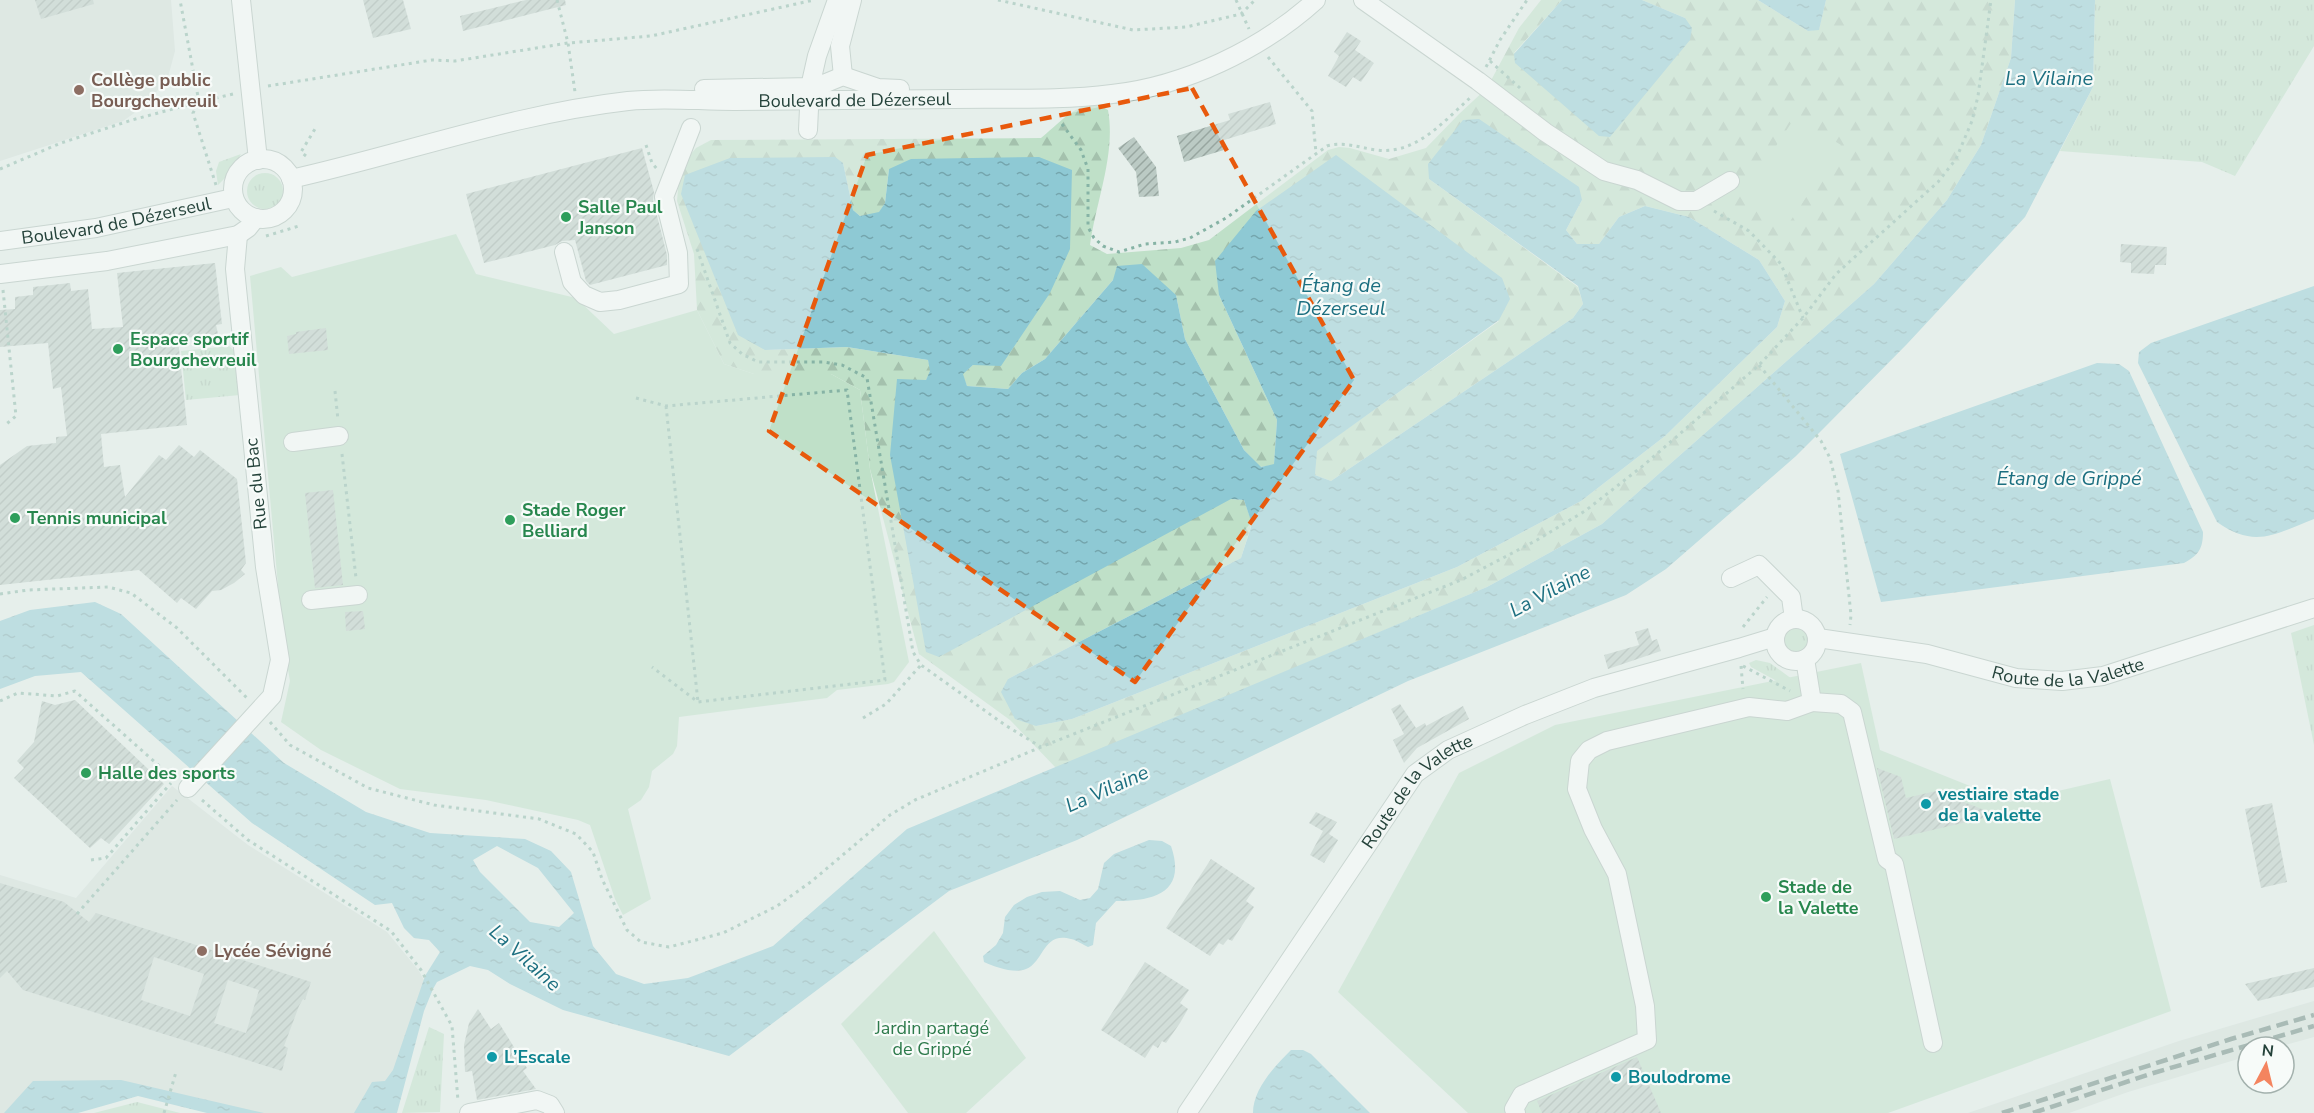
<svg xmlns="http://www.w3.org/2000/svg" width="2314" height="1113" font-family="'Nunito Sans',sans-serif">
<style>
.built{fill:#d4dfda}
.grass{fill:url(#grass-tufts)}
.forest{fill:url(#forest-firs);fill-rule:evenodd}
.garden{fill:#bfe0c8}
.water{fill:url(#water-ripples);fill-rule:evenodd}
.building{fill:url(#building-hatch);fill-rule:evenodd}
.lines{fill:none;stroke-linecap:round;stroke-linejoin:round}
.minor-casing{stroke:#a8b8b2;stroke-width:20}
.path{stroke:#86b3a5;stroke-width:3;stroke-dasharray:3 4.5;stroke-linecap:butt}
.minor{stroke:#fff;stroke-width:18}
.rail{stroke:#5f7d75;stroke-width:4.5;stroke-dasharray:12 6;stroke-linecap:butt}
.marked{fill:none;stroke:#e8590c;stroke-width:4.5;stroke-dasharray:12 8;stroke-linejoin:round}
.education-dot{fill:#8d6e63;stroke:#f7fbf9;stroke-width:2}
.leisure-dot{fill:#2e9e5b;stroke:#f7fbf9;stroke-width:2}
.culture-dot{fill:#0f9aa8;stroke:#f7fbf9;stroke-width:2}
.labels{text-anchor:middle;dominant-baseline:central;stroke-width:4.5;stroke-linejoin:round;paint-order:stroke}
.education-label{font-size:18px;font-weight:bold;fill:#785e54;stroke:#f7fbf9;text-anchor:start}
.street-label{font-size:18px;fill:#24423a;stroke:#f7fbf9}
.leisure-label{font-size:18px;font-weight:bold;fill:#27864d;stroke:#f7fbf9;text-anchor:start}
.culture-label{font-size:18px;font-weight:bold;fill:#0d838f;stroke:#f7fbf9;text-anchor:start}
.park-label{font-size:18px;fill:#2d7a4b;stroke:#f7fbf9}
.water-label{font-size:20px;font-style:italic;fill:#1c6f80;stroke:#f7fbf9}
</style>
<defs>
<pattern id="grass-tufts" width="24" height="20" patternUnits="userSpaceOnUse" patternTransform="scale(1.5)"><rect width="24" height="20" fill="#bfe0c8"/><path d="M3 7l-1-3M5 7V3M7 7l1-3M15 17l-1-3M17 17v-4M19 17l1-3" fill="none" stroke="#a4c1ad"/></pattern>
<pattern id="forest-firs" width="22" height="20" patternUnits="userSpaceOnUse" patternTransform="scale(1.5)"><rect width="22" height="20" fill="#bfe0c8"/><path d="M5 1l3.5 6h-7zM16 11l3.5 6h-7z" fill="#a4c1ad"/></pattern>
<pattern id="water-ripples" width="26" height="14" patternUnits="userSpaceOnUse" patternTransform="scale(1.5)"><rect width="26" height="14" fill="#8ec9d4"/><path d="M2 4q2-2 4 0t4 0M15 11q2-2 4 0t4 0" fill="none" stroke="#74a5ad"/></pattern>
<pattern id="building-hatch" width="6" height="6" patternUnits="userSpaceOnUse" patternTransform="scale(1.5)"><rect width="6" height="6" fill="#bbcac4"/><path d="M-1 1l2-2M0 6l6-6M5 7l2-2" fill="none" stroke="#98a6a0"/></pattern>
</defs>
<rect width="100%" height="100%" fill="#e6efeb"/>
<!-- built -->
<path class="built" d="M0,0h171l4,51 -7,26 -21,27 -24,17 -123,40z
M172,786l76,59 139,87 32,39 8,15 -48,127h-157l-87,-21 -70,21h-65v-238l76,23z
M2314,1001v36l-36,10h-30v9l-120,36 -59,21h-101l211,-72z"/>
<!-- grass -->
<path class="grass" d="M2095,0h219v46l-79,130 -33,-14 -142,-11 33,-64z
M241,154l-16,24 -7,7 -2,-14 3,-9z
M247 191a18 18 0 1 1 36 0a18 18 0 1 1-36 0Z
M229,346l7,6 4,43 -54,5 -5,-49z
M1780 639a15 15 0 1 1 30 0a15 15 0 1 1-30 0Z
M2314,625v120l-23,-112z
M1756,660l14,3 22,16 -8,6 -33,-18 -2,-4z
M429,1027l15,7 -4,78 -38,1z
M137,1102l43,11h-86z"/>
<!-- forest -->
<path class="forest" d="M1541,0h21l-48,53 171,-35 -43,-18h116l50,31 11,-2 7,-29h189l-4,58 -30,87 -34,55 -73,84 -272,240 -115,63 -431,181 -46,-48 -91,-66 -49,-185 -10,-79 -29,-16h-77l-30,-10 -27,-54 -3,-56 -17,-53 2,-24 6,-16 11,-13 15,-8 330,-2c19,-15 42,-45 67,-28 8,44 -12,91 -18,135l17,9 74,-6 28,-8 119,-90 11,-3 11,1 39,11 37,-11 33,-34 28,-26 32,-60zM843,163l10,47 7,6 19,-3 6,-10 4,-34 84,196 -11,9 5,12 41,3 14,-16 23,-14 68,-79 63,15 9,44 59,111 16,17 14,-2 3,-45 -58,-125 280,26 -183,130 -1,24 16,6 242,-163 10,-14 -5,-17 -149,-108 153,21 -16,30 11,14h22l20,-27 26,-11 44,11 70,43 26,41 -8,26 -112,109 -84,65 -124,66 -385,152 -36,7 -28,-47 233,-121 11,-35 -8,-23 -13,-1 -305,-119 5,-9 -3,-11 -81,-13 -82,3z"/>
<!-- garden -->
<path class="garden" d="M1795,117l46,28 -54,81 -44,-29z
M456,234l20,40 100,24 38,36 83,-24 27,54 30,10h77l29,16 10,79 39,193 -15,20 -6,2 -51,6 -10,8 -148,19 -2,29 -4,8 -21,17 -3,16 -8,13 -13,9 23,90 -28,16 -8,-16 -25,-74 -12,-5 -92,-20 -86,-11 -79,-39 -40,-28 9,-41 -7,-40 -33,-365 31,-9 11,10z
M1861,663l19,87 130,52 100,-23 61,232 -283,102h-420l-130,-121 121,-219 96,-48z
M934,931l92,127 -60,55h-58l-67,-89z"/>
<!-- water -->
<path class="water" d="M1562,0h80l43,18 7,10 -2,12 -80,97 -11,-1 -84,-73 -1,-9z
M1758,0h68l-7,30 -11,1z
M2015,0h80l-2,87 -68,130 -118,127 -83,84 -28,28 -130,113 -40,26 -218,86 -331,159 -128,51 -220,165 -166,-46 -53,-26 -22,-14 -18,-4 -33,16 -4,7 -9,22 -27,102h-43l18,-31 13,-1 8,-11 32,-94 15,-24 -11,-12 -15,-2 -10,-10 -12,-25 -17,2 -123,-82 -171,-151 -46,4 -35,13v-68l30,-11 65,-8 26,12 163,149 82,49 64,21 95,6 26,12 20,21 22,74 23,28 28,10 44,-6 85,-32 134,-117 580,-242 115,-63 272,-240 73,-84 34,-55 30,-87zM497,846l41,22 36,45 -15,14 -29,-5 -50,-50 -7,-12z
M1479,119l100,68 3,13 -16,30 11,14h22l20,-27 26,-11 44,11 70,43 26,41 -8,26 -112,109 -84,65 -124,66 -385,152 -36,7 -21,-7 -14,-27 7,-13 233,-121 11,-34 -8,-24 -13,-1 -292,158 -13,-5 -36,-197 7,-76 29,1 4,-9 -2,-11 -81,-13 -82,3 -27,-15 -57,-141 4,-19 45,-17 105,-1 8,6 10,47 7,6 19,-4 6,-9 4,-34 22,-10 128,-2 33,13 -2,79 -20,44 -49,73 -28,-1 -10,9 4,12 41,3 14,-16 23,-14 68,-79 4,-14 25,-2 34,31 9,44 59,111 17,17 13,-3 3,-44 -58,-125 -4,-34 41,-50 80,-56 166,123 8,21 -11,21 -182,131 -2,24 16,6 242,-163 10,-14 -5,-18 -149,-107 -1,-15 35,-44z
M2314,286v233c-39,15 -59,30 -97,3l-79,-159 1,-11 12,-9z
M2097,363l22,1 10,7 74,161c0,16 -4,23 -19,31l-303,39 -41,-148z
M1149,840l13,1 9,5c16,47 -17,55 -55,55l-20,22 -3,22 -5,2c-5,-2 -11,-7 -17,-8 -28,-8 -27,23 -45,30 -11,5 -31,-2 -42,-7l-1,-6 13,-11 7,-12 2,-16 9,-12 13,-8 15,-5 18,-1 20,9 10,-2 8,-9 6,-26 10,-9z
M1291,1050h12l8,4 59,59h-117c0,-24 22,-47 38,-63z
M121,1080l143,33h-57l-69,-17 -60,17h-74l29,-32z"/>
<!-- building -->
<path class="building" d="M35,0h58l1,4 -53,15z
M363,0h40l8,29 -38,9z
M526,0h39l1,5 -103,26 -3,-15z
M1347,32l14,9 -6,9 19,13 -13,19 -8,-5 -7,10 -18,-11 11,-20 -5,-4z
M1270,102l6,22 -55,17 3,9 -40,12 -7,-26 53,-16 -2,-6z
M1134,137l22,30 3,29 -20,1 -3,-25 -18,-24z
M642,148l12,44 -1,8 14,55v10l-77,20 -4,-4 -11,-41 -13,1 -7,4 -71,18 -18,-69z
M2121,244l46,3 -1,18h-11l-1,9 -23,-1v-10l-11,-1z
M215,263l7,61 -6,1 2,9 -40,5 9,86 -86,9 3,33 16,-2 5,32 34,-42 7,5 13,-15 15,12 6,-7 37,29 9,84 -5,7 4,4 -11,9 -13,7 -9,1 -16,18 -15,-11 -4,5 -38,-33 -139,15v-120l27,-19 29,-3v-6l11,-1 -6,-49 -8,2 -5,-46 -48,4v-37l15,-1v-12l18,-2v-8l37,-4 1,8 17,-2 4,40 31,-2 -6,-54z
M326,328l2,22 -39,4 -2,-18 9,-2v-2z
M333,490l10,95 -28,3 -10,-95z
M363,611l2,18 -19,2 -1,-19z
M1648,628l4,13 5,-2 4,12 -53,18 -4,-14 35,-10 -4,-13z
M75,700l89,84 -55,60 -8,-6 -11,10 -76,-70 10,-10 -7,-7 17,-19 8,-41 13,4z
M1400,704l16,24 9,-5 1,3 37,-20 6,13 -52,29 -13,15 -11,-23 11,-6 -13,-25z
M1877,768l24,9 5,21 30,-7 61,24 -103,24z
M2272,803l15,79 -26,6 -16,-79z
M1316,812l21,10 -8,12 9,6 -14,23 -14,-8 13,-24 -14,-8z
M1211,859l44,29 -9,13 8,6 -22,34 -4,-2 -5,6 -4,-2 -9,13 -44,-28z
M0,883l64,19 25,20 7,-9 215,69 -6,18 -2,-1 -4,7 -15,40 4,2 -6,23 -259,-81 -16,-19 -7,7zM154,957l50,17 -14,42 -49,-16zM228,980l31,10 -13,43 -32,-10z
M1145,962l44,28 -9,13 8,6 -8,14 -14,20 -4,-2 -4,7 -5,-3 -8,13 -44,-28z
M2314,968v19l-56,14 -13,-17z
M478,1009l13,20 8,-6 28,45 -4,3 13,18 -59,11 -5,-29 -7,1 -1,-27 5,-22z
M1637,1057l24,56h-119l-5,-12z"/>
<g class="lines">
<!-- minor casing -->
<g class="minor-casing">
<g id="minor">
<path d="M241,0l17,160"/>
<path d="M1363,0l115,81 67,51 59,39 33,9 42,21h17l34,-20"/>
<path d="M843,76l-3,-30 12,-46"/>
<path d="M704,89l106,-2 16,-4 17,-7 35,12 22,1"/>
<path d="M808,130l2,-43 7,-31 20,-56"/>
<circle cx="263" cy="189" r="30"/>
<path id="s1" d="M291,179c112,-25 222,-65 337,-78 34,-4 71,0 106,0 73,0 146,-1 218,-2 53,-1 107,2 160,-5 73,-8 150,-45 204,-94"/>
<path id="s2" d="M0,241l96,-13 137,-30"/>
<path d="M564,252l8,30 12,13 16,7 19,-2 60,-16 -1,-31 -14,-56 27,-69"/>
<path d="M0,274l107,-13 131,-26 10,-7 8,-10"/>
<path d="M293,442l46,-6"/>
<path d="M1731,578l28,-13 32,32 3,22"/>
<path d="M311,600l47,-5"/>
<circle cx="1796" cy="640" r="21"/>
<path id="s3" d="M1818,638l109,16 89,24 46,3 41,-5 211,-68"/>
<path d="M1812,702l29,2 11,8 35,147 7,5 39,179"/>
<path d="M188,788l84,-92 8,-36 -15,-93 -13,-131 -17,-167 3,-34"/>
<path d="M469,1113l68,-13 13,5 5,8"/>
<path id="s4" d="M1187,1113l228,-339 33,-24 77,-35 69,-27 145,-40 36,-11"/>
<path d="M1516,1113l-2,-4 8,-14 125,-55 -2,-34 -28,-132 -24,-45 -16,-40 3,-28 9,-11 18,-9 142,-34 38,4 25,-9 -7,-43"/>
</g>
</g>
<!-- path -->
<path class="path" d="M557,0l11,43 7,49
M998,0l135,30 53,-3 55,-13 14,-14
M1236,0l13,29
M1268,57l44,54 4,42
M1490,61l30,27
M1486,67l14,-27 27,-40
M268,86l164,-26 23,1 113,-18 83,-7 163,-36
M1062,124l19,26 7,19v58l6,11 9,8 16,6 26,-8 30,-2 15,-4 36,-20 101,-72c18,-5 32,2 50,4 39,5 67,-29 94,-53
M646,145l6,18 5,6
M306,156l-5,-4 14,-23
M0,169l61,-26 71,-23 67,-18 -19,-102
M216,185l-23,-72 6,-11 34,-8
M1714,211l35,20 32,33 22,54
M266,236l33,-10
M697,249l33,94 12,11 16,8h65l19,3 25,13 46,274 8,13 84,60 36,22
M3,290l13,126 -12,10
M1759,365l62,76 9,17 8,33 13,124 -1,10
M335,391l3,29
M636,398l30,8 181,-16 38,290 -187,22 -46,-35
M666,406l32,296
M342,454l14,124
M0,594l28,-4 80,-3 23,6 46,35 70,70
M1743,627l24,-30
M1741,666l2,23
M1743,666l47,25
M0,701l18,-8 39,3 18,-5 100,89
M863,718l23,-14 35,-39
M270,722l20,23 78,43 66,17 105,14 37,15 17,18 9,27 25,51 14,12 28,5 54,-14 54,-27 35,-25 78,-66 25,-15 126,-53 420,-167 76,-40 48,-29 59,-46 115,-100 44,-47 33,-44 102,-92 18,-23 16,-38 6,-25 13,-96
M202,800l46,40 143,91 30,39 31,56 6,75
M91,860l15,-2 65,-75
M77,914l100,-114
M164,1113l12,-41"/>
<!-- minor -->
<use href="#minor" class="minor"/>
<!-- rail -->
<path class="rail" d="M2002,1113l229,-74 83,-24
M2033,1113l117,-39 164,-48"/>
</g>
<!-- marked area -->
<path d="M0 0H2314V1113H0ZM1192,88l162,292 -219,302 -366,-251 98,-276z" fill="#e6efeb" fill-opacity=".55" fill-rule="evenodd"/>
<path class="marked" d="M1192,88l162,292 -219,302 -366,-251 98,-276z"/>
<!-- markers -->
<g class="education-dot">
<circle cx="79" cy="90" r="6"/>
<circle cx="202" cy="951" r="6"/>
</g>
<g class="leisure-dot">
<circle cx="566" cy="217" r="6"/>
<circle cx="118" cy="349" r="6"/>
<circle cx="15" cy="518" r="6"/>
<circle cx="510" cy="520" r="6"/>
<circle cx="86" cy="773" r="6"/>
<circle cx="1766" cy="897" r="6"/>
</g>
<g class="culture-dot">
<circle cx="1926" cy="804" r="6"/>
<circle cx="492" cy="1057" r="6"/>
<circle cx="1616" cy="1077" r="6"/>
</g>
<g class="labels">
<!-- education labels -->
<g class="education-label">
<text x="91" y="80">Collège public<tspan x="91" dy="21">Bourgchevreuil</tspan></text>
<text x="214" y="951">Lycée Sévigné</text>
</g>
<!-- street labels -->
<g class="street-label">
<text stroke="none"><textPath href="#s1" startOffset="573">Boulevard de Dézerseul</textPath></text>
<text stroke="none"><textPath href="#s2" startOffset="118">Boulevard de Dézerseul</textPath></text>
<text transform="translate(256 484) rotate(-96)">Rue du Bac</text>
<text stroke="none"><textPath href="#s3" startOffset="255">Route de la Valette</textPath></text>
<text stroke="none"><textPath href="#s4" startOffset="398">Route de la Valette</textPath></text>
</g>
<!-- leisure labels -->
<g class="leisure-label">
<text x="578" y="207">Salle Paul<tspan x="578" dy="21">Janson</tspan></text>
<text x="130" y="339">Espace sportif<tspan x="130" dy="21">Bourgchevreuil</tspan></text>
<text x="522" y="510">Stade Roger<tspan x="522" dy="21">Belliard</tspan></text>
<text x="27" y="518">Tennis municipal</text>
<text x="98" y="773">Halle des sports</text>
<text x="1778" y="887">Stade de<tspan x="1778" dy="21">la Valette</tspan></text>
</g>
<!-- culture labels -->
<g class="culture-label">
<text x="1938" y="794">vestiaire stade<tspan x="1938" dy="21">de la valette</tspan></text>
<text x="504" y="1057">L’Escale</text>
<text x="1628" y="1077">Boulodrome</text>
</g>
<!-- park labels -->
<g class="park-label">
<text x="932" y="1028">Jardin partagé<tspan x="932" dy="21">de Grippé</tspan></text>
</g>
<!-- water labels -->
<g class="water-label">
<text x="2049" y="78">La Vilaine</text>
<text x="1341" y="285">Étang de<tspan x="1341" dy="23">Dézerseul</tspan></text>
<text x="2069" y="478">Étang de Grippé</text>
<text transform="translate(1550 591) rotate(-28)">La Vilaine</text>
<text transform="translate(1107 789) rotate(-24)">La Vilaine</text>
<text transform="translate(525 958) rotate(42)">La Vilaine</text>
</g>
</g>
<!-- north arrow -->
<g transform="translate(2266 1065) rotate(7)"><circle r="28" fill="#f7fbf9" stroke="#a3b1ad" stroke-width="1.5"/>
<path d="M0-4.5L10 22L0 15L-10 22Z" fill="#f4845f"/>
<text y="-9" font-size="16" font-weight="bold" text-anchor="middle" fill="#24423a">N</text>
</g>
</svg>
